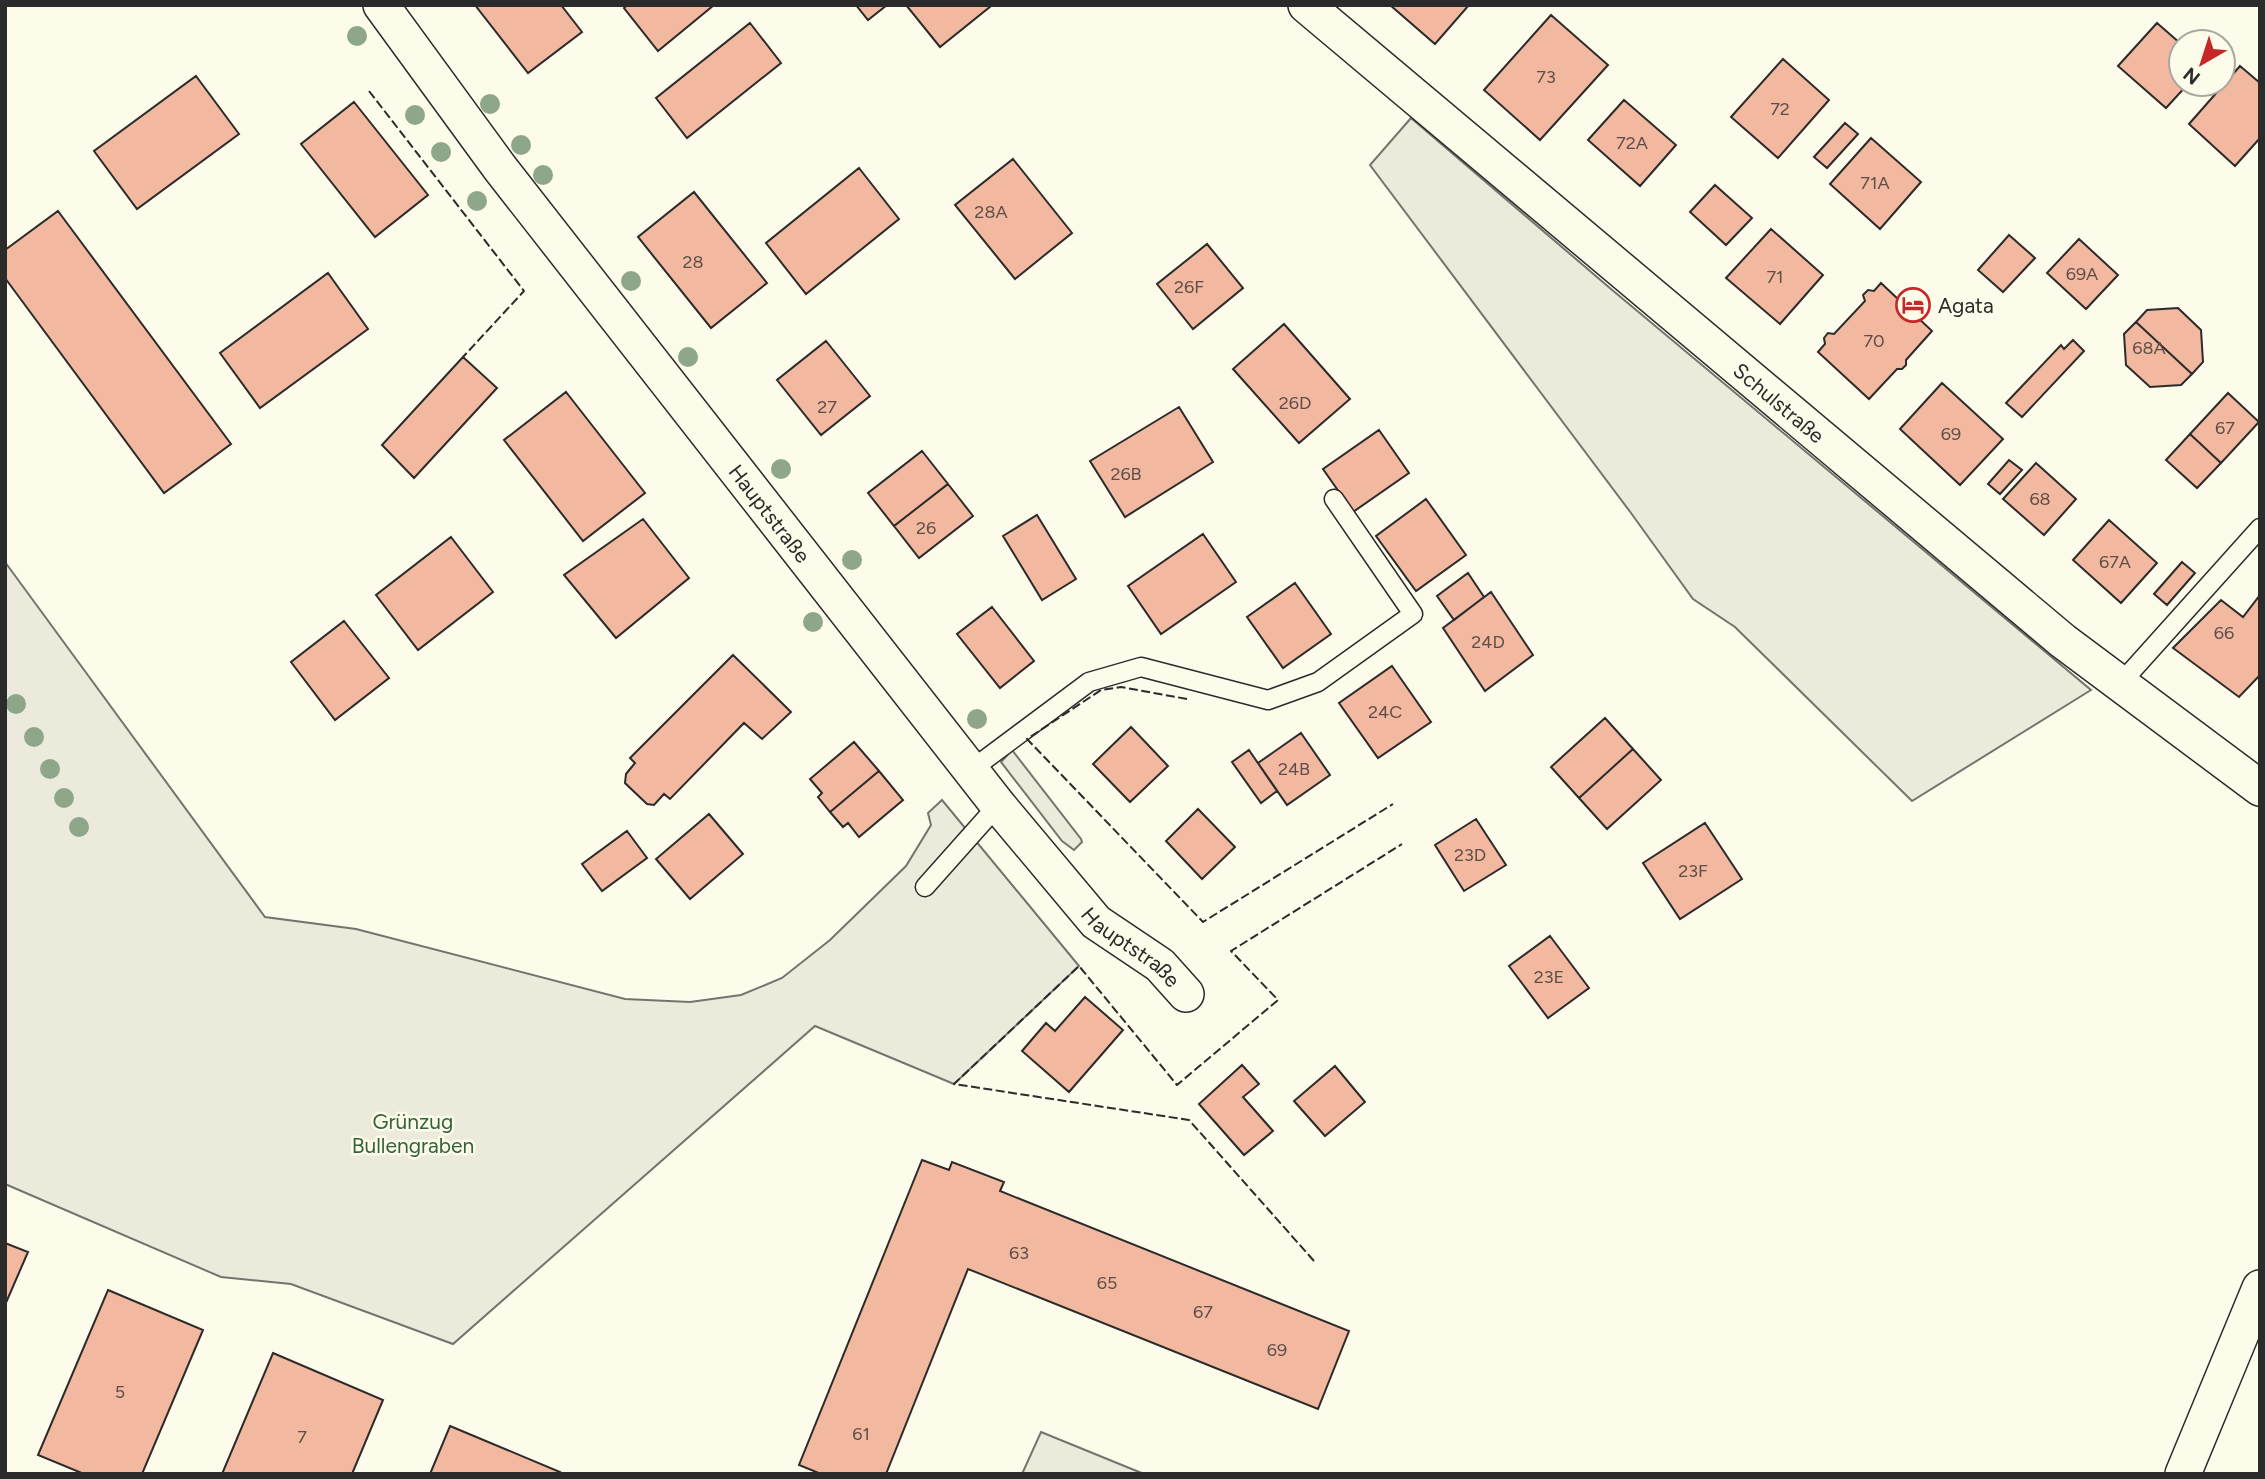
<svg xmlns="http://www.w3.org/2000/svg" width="2265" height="1479" font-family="Figtree,sans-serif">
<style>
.green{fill:#ecebdb;stroke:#74746e;stroke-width:2}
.building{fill:#f2b8a0;stroke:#2b2b2b;stroke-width:2}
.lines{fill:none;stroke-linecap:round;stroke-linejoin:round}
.service-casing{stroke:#2b2b2b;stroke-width:21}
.minor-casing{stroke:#2b2b2b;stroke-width:38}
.service{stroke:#fdfbea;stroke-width:18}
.minor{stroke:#fdfbea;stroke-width:35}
.fence{stroke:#2b2b2b;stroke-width:2;stroke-dasharray:9 3.5;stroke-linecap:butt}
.tree{fill:#8ea78a}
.labels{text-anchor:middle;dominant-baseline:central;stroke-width:5;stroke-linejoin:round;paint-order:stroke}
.number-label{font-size:18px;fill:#5d4e48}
.poi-label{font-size:21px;fill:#2b2b2b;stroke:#fdfbea;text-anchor:start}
.street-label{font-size:21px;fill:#2b2b2b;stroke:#fdfbea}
.park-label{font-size:21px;fill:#34623c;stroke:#fdfbea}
</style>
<rect width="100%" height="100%" fill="#fdfbea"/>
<!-- green -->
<path class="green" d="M1411,118l200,171 480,401 -179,111 -177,-174 -42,-28 -62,-86 -261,-348z
M5,562l260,355 91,12 269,70 65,3 51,-7 41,-17 48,-38 76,-74 25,-41 -3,-12 14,-13 137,166 -125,118 -139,-58 -362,318 -162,-60 -70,-7 -216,-93z
M1012,750l69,89 1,3 -8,8 -12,-9 -61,-79z
M1041,1432l103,42h-122z"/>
<!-- building -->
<path class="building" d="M475,5h86l21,27 -54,41z
M627,5h87l-56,46 -34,-43z
M856,5h31l-19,15z
M906,5h85v1l-51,41z
M1390,5h79l-34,39z
M1551,15l57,50 -68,75 -56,-50z
M750,23l31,40 -94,75 -31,-40z
M2157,23l24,21v40h7l-22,24 -48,-42z
M1783,59l46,41 -51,58 -47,-41z
M2240,66l20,17v55l-25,28 -46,-42z
M196,76l43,58 -102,75 -43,-58z
M1624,100l52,45 -36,41 -52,-46z
M354,102l74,93 -53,42 -74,-93z
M1845,123l13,11 -31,34 -13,-11z
M1871,138l50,44 -41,47 -50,-45z
M1013,159l59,74 -57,46 -60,-74z
M859,168l40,51 -93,75 -40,-51z
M1715,185l37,33 -26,27 -36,-33z
M694,192l73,91 -56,45 -73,-91z
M58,211l173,233 -67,49 -159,-215v-28z
M1771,229l52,46 -43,49 -54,-46z
M2009,235l26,23 -32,34 -25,-22z
M2079,239l39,36 -32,34 -39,-36z
M1207,244l36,44 -50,41 -36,-45z
M328,273l40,56 -108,79 -40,-55z
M1881,283l18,17 6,-6 15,14 -6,6 18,17 -26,29v5l-4,4h-5l-28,30 -51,-47 7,-8 -1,-6 4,-5 6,1 31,-33 -2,-6 5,-5 6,1z
M2178,308l23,22 2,32 -11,12 -56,-52 11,-12z
M2136,322l56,52 -11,11 -31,2 -24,-22 -2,-31z
M1284,324l66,75 -51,44 -66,-74z
M2073,340l11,11 -62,66 -16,-14 55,-58 3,4z
M826,341l44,55 -49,39 -44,-55z
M463,357l34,31 -83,90 -32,-33z
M1942,383l61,56 -43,46 -60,-56z
M566,392l79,101 -62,48 -79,-101z
M2228,393l31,29 -38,41 -31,-29z
M1179,407l34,55 -88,55 -35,-56z
M1379,430l30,43 -56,39 -30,-43z
M2190,434l31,29 -24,25 -31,-28z
M922,451l26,33 -54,42 -26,-33z
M2009,460l13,10 -22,24 -12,-10z
M2036,463l40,36 -32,36 -41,-36z
M948,484l25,32 -54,42 -25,-32z
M1426,499l40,56 -50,36 -40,-55z
M1037,515l39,64 -34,21 -39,-64z
M643,519l46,59 -73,60 -52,-63z
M2109,520l48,43 -36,40 -48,-43z
M1203,534l33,48 -75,52 -33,-48z
M451,537l42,55 -75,58 -42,-55z
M2182,562l13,11 -28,32 -13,-11z
M1468,573l16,24 -30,23 -17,-24z
M1295,583l36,51 -48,34 -36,-51z
M1491,592l42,63 -48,36 -42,-63z
M2260,595v80l-21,22 -66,-49 48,-48 22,17z
M992,607l42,54 -34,27 -43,-54z
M344,621l45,57 -54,42 -44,-58z
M733,655l58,57 -29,27 -18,-16 -74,76 -6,-5 -10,11 -7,-1 -22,-21 1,-9 9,-11 -5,-5z
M1392,666l39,56 -53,36 -39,-55z
M1605,718l28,31 -54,49 -28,-31z
M1131,727l37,39 -38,36 -37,-38z
M1301,733l29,42 -43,30 -29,-42z
M854,742l25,29 -49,41 -12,-15 4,-4 -12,-14z
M1633,749l28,31 -54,49 -28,-31z
M1249,750l28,41 -16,12 -29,-41z
M879,771l24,29 -44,37 -11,-14 -5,4 -13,-15z
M1198,809l37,38 -33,32 -36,-38z
M709,814l34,40 -53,45 -34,-40z
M1476,819l30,46 -42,26 -29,-46z
M1705,823l37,56 -62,40 -37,-56z
M627,831l20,27 -45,33 -20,-27z
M1550,936l39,52 -41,30 -39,-52z
M1085,997l38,33 -54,62 -47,-41 24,-28 9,8z
M1242,1065l17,19 -16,13 30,34 -29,24 -45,-51z
M1335,1066l30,36 -40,34 -31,-35z
M922,1160l27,10 3,-8 52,20 -4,9 349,140 -31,78 -350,-140 -82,205h-65l-22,-9z
M5,1243l23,9 -23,53z
M108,1290l95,40 -61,144h-58l-46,-19z
M273,1353l110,47 -31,74h-130z
M450,1426l110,46 -1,2h-129z"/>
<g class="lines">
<!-- service casing -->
<g class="service-casing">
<path id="service" d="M2120,684l140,-156
M971,770l118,-88 52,-15 127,33 50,-18 95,-68 -79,-115
M925,887l73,-82"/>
</g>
<!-- minor casing -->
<g class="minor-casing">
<g id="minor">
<path id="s1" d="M381,5l119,163 498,637 98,117 64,43 26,29"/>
<path id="s2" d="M1306,5l757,636 197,147"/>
<path d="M2183,1474l77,-186"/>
</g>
</g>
<!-- service -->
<use href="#service" class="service"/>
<!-- minor -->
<use href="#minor" class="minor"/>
<!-- fence -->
<path class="fence" d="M369,91l155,200 -61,66
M1187,699l-66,-12 -20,3 -74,49 176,183 190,-118
M1314,1261l-125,-141 -235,-36 125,-118 98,119 101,-85 -47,-49 171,-107"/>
</g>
<!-- trees -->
<g class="tree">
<circle cx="357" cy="36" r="10"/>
<circle cx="490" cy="104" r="10"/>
<circle cx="415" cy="115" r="10"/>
<circle cx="521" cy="145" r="10"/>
<circle cx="441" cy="152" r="10"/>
<circle cx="543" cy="175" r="10"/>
<circle cx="477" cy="201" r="10"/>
<circle cx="631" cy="281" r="10"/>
<circle cx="688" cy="357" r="10"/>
<circle cx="781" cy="469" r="10"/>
<circle cx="852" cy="560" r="10"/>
<circle cx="813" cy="622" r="10"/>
<circle cx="16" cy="704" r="10"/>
<circle cx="977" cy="719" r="10"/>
<circle cx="34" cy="737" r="10"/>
<circle cx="50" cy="769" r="10"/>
<circle cx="64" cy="798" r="10"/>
<circle cx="79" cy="827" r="10"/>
</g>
<!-- icons -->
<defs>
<g id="hotel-ring" transform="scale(1.75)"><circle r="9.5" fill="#fdfbea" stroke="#c62828" stroke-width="1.5"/><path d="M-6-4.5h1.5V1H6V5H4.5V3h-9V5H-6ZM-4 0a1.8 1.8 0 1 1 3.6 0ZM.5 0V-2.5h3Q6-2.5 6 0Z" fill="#c62828"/></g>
</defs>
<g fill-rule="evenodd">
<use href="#hotel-ring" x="1913" y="305"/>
</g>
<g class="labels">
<!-- number labels -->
<g class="number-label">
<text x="1546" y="77">73</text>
<text x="1780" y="109">72</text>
<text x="1632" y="143">72A</text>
<text x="1875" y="183">71A</text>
<text x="991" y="212">28A</text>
<text x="693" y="262">28</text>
<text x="2082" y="274">69A</text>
<text x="1775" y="277">71</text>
<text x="1189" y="287">26F</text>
<text x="1874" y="341">70</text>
<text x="2149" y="348">68A</text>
<text x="1295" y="403">26D</text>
<text x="827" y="407">27</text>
<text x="2225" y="428">67</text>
<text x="1951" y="434">69</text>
<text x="1126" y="474">26B</text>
<text x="2040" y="499">68</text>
<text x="926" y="528">26</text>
<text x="2115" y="562">67A</text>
<text x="2224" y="633">66</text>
<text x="1488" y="642">24D</text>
<text x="1385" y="712">24C</text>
<text x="1294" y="769">24B</text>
<text x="1470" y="855">23D</text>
<text x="1693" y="871">23F</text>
<text x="1549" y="977">23E</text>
<text x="1019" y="1253">63</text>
<text x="1107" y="1283">65</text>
<text x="1203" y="1312">67</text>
<text x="1277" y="1350">69</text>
<text x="120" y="1392">5</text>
<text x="861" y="1434">61</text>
<text x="302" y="1437">7</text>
</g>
<!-- poi labels -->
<g class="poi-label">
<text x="1938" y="305">Agata</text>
</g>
<!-- street labels -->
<g class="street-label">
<text stroke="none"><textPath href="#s2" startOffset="618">Schulstraße</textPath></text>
<text stroke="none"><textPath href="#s1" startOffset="640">Hauptstraße</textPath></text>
<text stroke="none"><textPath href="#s1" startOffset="1206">Hauptstraße</textPath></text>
</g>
<!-- park labels -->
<g class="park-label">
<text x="413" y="1121">Grünzug<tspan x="413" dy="24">Bullengraben</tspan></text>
</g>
</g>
<!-- border -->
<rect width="2265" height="1479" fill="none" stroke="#2b2b2b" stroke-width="14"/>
<!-- north arrow -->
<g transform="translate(2202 63) rotate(219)"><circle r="33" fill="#fdfbea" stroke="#a9a89e" stroke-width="2"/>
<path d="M0-5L12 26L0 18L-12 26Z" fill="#c62828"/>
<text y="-10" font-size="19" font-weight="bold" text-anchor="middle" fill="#2b2b2b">N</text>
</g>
</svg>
